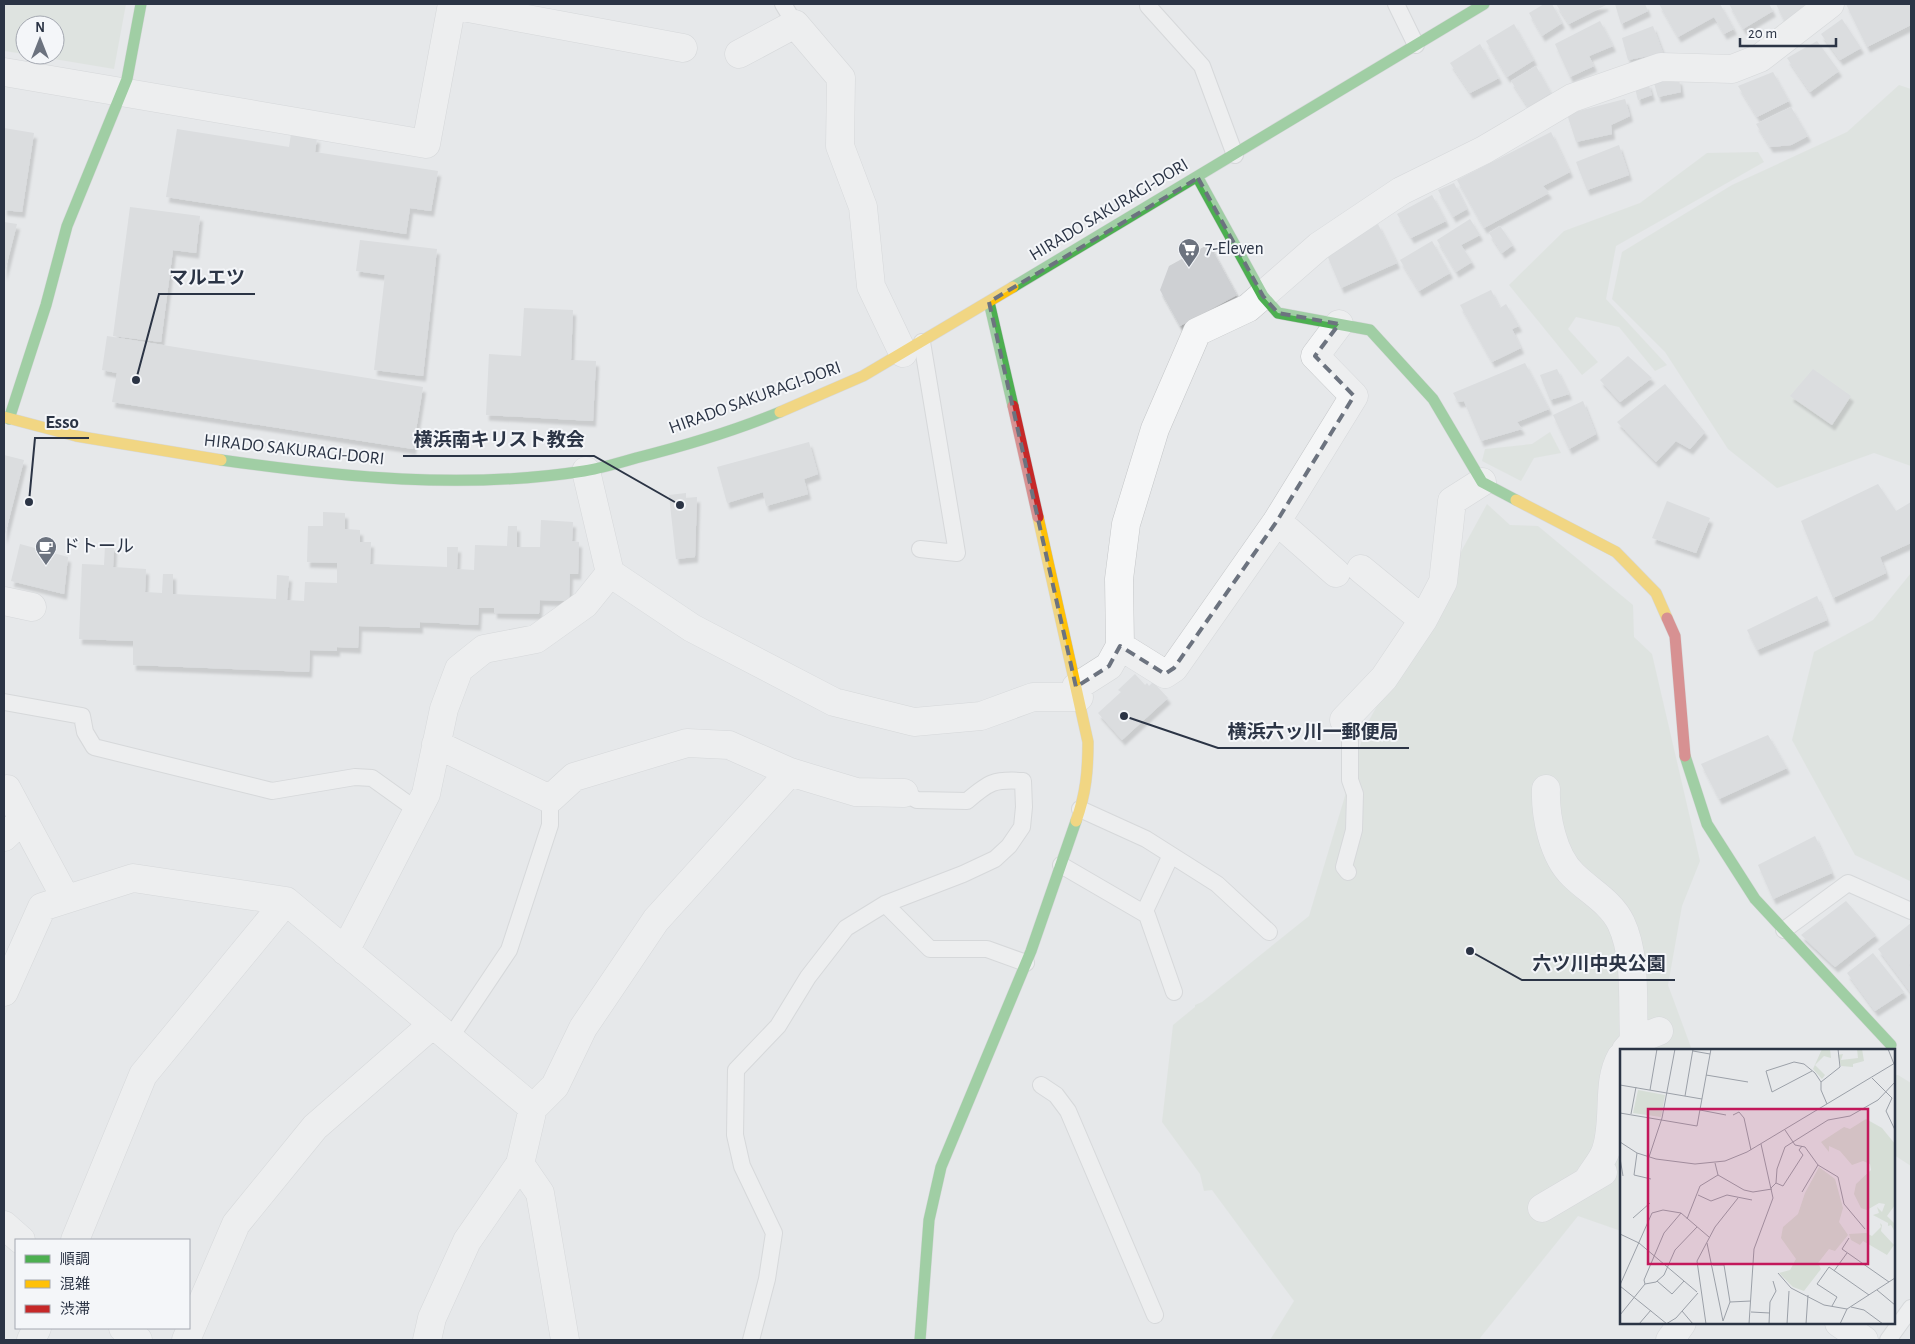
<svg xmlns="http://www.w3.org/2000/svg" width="1915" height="1344" font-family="'Alegreya Sans','Noto Sans JP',sans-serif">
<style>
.green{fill:#d6ded6}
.building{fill:#ced0d3;filter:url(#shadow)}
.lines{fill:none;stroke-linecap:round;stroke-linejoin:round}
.lane-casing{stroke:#c4c6c8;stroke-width:18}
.street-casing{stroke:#c4c6c8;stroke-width:29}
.fast-casing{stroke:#c4c6c8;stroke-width:12}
.slow-casing{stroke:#c4c6c8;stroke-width:12}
.jam-casing{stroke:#c4c6c8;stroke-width:12}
.lane{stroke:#f5f6f7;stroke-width:16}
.street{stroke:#f5f6f7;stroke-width:28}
.fast{stroke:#4caf50;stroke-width:11}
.slow{stroke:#ffc107;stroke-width:11}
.jam{stroke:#c62828;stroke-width:11}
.marked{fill:none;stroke:#6c737f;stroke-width:4;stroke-dasharray:10 6;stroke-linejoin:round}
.labels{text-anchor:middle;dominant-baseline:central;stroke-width:4;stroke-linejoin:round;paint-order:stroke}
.street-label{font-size:18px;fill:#2b3445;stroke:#f4f6f9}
.poi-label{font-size:18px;fill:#2b3445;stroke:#f4f6f9;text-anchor:start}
.inset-road{fill:none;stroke:#9ba0a8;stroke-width:1}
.view{fill:#c2185b;fill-opacity:0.15;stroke:#c2185b;stroke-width:2.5}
.inset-edge{fill:none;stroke:#2b3445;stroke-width:2.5}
.leader{fill:none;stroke:#2b3445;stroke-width:2}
.callout-dot{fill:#2b3445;stroke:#f4f6f9;stroke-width:2}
.callout-label{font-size:19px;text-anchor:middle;font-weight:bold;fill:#2b3445;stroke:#f4f6f9;stroke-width:4;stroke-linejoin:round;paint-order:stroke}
</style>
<defs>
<filter id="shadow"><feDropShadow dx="3" dy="5.5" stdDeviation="1" flood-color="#0004"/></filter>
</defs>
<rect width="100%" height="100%" fill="#e6e8ea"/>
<!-- green -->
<path class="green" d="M4,4h122l-12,65 -84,-14h25v-30h-30v29l-21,-3z
M1899,85l12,4v377l-37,-13 -97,35 -49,-39 -63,-97 -53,-53 10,-47 110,-67 115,-53z
M1758,152l6,10 -148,84 -10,53 61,66 -12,6 -36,-44 -43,-10 -8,12 30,33 -16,13 -73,-90 55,-54 76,-28 67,-50z
M1550,432l11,21 -27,5 -13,23 -39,-20 3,-12 47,-5z
M1487,504l23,21 28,1 95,79 1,32 18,17 48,207 -18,45 -14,79 24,65h-71v181l-43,-15 -98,122 1,2h-211l24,-39 -82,-111 -8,1 -4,-17 -38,-52 11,-97 22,-18v-2l7,-3 107,-86 57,-190z
M1911,573v307l-1,1 -55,-26 -63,-115 22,-88 59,-32z
M1894,1075h4l13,8v83l-17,-11z"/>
<!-- building -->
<path class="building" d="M1544,4h8l10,19 -20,13 -13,-23z
M1556,4h49l1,1 -37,19z
M1615,4h30l3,7 -27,13z
M1659,4h61l14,25 -10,5 -10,-17 -36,20z
M1729,4h40l4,7 -30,18z
M1776,4h30l-21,18z
M1846,4h65v21l-44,22z
M1842,19l19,29 -21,12 -19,-26z
M1600,21l13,25 -24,10 5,10 -24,11 -15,-33z
M1514,24l20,36 -27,17 -21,-36z
M1653,26l10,27 -35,7 -6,-22z
M1817,41l22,30 -29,21 -23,-34z
M1480,44l19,34 -29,15 -20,-30z
M1536,66l15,27 -23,14 -17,-26z
M1773,72l16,29 -32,16 -19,-31z
M1679,79l2,13 -23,5 -4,-14z
M1648,83l4,12 -14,5 -3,-12z
M1625,99l5,17 -19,9 1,9 -36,8 -9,-28z
M1791,107l17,29 -17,9 -21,2 -14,-23z
M4,128l30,5 -12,79 -18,-2z
M177,129l112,18 2,-13 26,4 -2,14 123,19 -7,40 -21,-3 -4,26 -240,-37z
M1551,132l19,40 -27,14 6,7 -65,35 -27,-48z
M1619,145l10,30 -42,15 -11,-28z
M1454,183l13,26 -14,8 -15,-27z
M1432,195l14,26 -35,17 -14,-24z
M130,207l70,9 -4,37 -23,-3 -12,92 -48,-6z
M1470,219l10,16 -19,10 11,17 -16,10 -19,-32z
M4,222l13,2 -13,51z
M1378,224l19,39 -56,25 -14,-33z
M1500,226l13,19 -11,8 -13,-20z
M360,240l77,9 -14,127 -49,-6 11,-95 -29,-4z
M1432,241l18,32 -31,18 -19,-31z
M1209,244l28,51 -57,31 -20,-36 9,-24z
M1491,290l9,18 6,-4 13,22 -7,3 9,19 -29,14 -32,-57z
M524,308l49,2 -2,50 25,1 -3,60 -107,-6 3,-61 32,2z
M107,336l316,51 -10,62 -301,-47 5,-29 -15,-3z
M1628,356l24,22 -32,24 -20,-22z
M1525,363l24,46 -32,13 5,7 -41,12 -17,-40 -6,1 -5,-9z
M1557,369l12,25 -19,6 -10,-25z
M1813,369l38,27 -19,29 -42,-29z
M1665,384l40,48 -15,17 -14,-8 -20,21 -39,-40z
M1583,401l13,33 -27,15 -16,-34z
M809,442l9,32 -14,5 4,15 -42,12 -3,-14 -36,11 -10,-36z
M4,455l20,5 -20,79z
M1878,484l18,27 15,-9v41l-31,14 6,16 -53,25 -32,-77z
M686,493v5l11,-1 -2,60 -19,2 -7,-64z
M1667,501l43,17 -14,35 -44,-15z
M323,512l22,1v16l15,1v12h11l-1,22 77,3v-20h11l-1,22 17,1 1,-25 32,1 1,-20h9v21h23l1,-27 32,2 -1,19 7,1 -1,32h-8l-1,27 -29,-1 -1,14 -45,-1v-5h-15l-1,17 -58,-3v6l-61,-2 -1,22 -21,-1v4l-27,-1 -1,22 -176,-7v-24l-54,-2 3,-75 22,1 1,-19h9l-1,21 33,2 -1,23 17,1 1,-19h10v20l103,5 1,-24 12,1 -2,24 17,1 1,-19 32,1v-20l-30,-1 1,-36h15z
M20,544l48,13 -4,37 -53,-13z
M1817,596l10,24 -70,30 -10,-20z
M1135,674l10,11 2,-2 2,3 4,-4 15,16 -46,42 -24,-27 23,-21 -3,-2z
M1768,735l19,33 -68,31 -18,-35z
M1815,836l17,37 -59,26 -15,-34z
M1846,901l30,34 -41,32 -34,-32z
M1911,923v40l-2,2 2,3v25l-33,-44z
M1873,953l31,39 -29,19 -28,-38z"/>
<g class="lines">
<!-- lane casing -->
<g class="lane-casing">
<path id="lane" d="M783,4l12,20
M1396,4l20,41
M1148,6l54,60 33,89
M920,549l37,4 -35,-211
M4,702l78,14 3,16 9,15 178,44 83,-14 17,1 46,33
M1080,809l66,30 71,45 52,48
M1061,865l86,50 27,77
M1348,872l-4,-5 10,-37 1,-36 -5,-14v-65
M885,904l45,45h57l39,14
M1144,913l27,-58
M1784,930l64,-47 63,28
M450,1038l59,-88 41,-125v-26
M1041,1085l15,10 12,16 87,204
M751,1340l16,-61 7,-46 -32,-67 -7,-31 1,-65 42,-44 30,-49 38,-49 39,-24 78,-30 32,-15 14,-13 13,-19 2,-20 -1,-26c-29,-2 -34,1 -56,20l-50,-1 -13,-7
M1888,1340l23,-32"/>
</g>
<!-- street casing -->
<g class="street-casing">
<path id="street" d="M452,5l231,43
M739,54l56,-30 46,54 -1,68 23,61 8,79 32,67
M4,72l422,72 26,-140
M1277,521l59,52
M1361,569l62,51
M610,573l82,55 142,74 80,20 67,-6 52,-19h46
M4,601l28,6
M1120,646l45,28 9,-6 103,-147 77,-125 -39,-40 24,-32
M1076,687l33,-21 11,-20 -1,-67 7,-55 29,-95 42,-97 51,-24 71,-62 82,-55 83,-41 88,-52 89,-31 71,2 28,-11 70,-54
M1344,720l40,-42 39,-58 20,-38 9,-81 30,-19
M436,744l114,55 24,-22 113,-34 42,2 61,27 66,20 48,1
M7,789l59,110
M1546,789c-1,27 7,67 27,86 16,16 38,27 48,48 16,34 11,80 13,118
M4,837l19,-18
M345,951l81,-157 18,-85 15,-40 25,-20 52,-10 49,-35 25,-31 -24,-102
M4,992l38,-85 91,-29 153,23 247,207
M1626,1050l8,-9 25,-10
M520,1164l20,29 25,147
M1588,1180c5,-9 15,-20 18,-30 10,-30 0,-67 15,-93
M1542,1208l61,-36
M4,1225l17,15
M75,1240l68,-165 143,-174
M1839,1323l25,17
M123,1328l15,12
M31,1340l6,-12
M186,1340l50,-116 79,-97 118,-103
M427,1340l5,-22 35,-77 53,-77 13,-56 22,-22 28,-58 73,-108 134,-148
M1670,1340l12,-17"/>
</g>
<!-- fast casing -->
<g class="fast-casing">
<path id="fast" d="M1198,178l65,118 15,17 92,17 63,69 49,83 34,18
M1013,287l471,-283
M989,302l24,104
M9,419l37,-114 21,-79 60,-147 14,-75
M221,460c119,17 243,30 363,11 18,-3 35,-8 52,-13 48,-12 98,-27 144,-46
M1685,756l22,68 48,75 136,146
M920,1340l9,-120 12,-53 90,-216 45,-130"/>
</g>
<!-- slow casing -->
<g class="slow-casing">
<path id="slow" d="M780,412l83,-36 150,-89
M4,417l72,19 145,24
M1516,500l100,52 40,41 11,25
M1038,517l50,225c0,28 -2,52 -12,79"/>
</g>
<!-- jam casing -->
<g class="jam-casing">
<path id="jam" d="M1013,406l25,111
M1667,618l8,18 10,120"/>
</g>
<!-- lane -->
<use href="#lane" class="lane"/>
<!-- street -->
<use href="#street" class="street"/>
<!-- fast -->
<use href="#fast" class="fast"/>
<!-- slow -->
<use href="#slow" class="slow"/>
<!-- jam -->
<use href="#jam" class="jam"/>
</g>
<!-- marked area -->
<path d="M0 0H1915V1344H0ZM1198,178l65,118 15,17 61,11 -24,32 39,40 -77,125 -103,147 -9,6 -45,-28 -11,20 -33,21 -87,-385z" fill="#e6e8ea" fill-opacity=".55" fill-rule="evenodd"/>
<path class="marked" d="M1198,178l65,118 15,17 61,11 -24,32 39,40 -77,125 -103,147 -9,6 -45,-28 -11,20 -33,21 -87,-385z"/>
<!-- icons -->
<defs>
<g id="supermarket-pin" transform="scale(1.125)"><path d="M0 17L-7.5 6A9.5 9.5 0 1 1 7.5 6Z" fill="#6c737f" stroke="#f4f6f9"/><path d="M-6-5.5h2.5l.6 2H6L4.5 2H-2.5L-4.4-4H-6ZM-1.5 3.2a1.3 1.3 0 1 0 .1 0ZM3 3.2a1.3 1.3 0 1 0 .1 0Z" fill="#fff"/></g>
<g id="cafe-pin" transform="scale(1.125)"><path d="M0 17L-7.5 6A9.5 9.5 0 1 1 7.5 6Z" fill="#6c737f" stroke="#f4f6f9"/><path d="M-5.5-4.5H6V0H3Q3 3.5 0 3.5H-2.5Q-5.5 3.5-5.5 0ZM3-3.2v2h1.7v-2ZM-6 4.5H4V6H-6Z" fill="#fff"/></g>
</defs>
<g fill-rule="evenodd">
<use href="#supermarket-pin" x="1189" y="249"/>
<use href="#cafe-pin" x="46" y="547"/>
</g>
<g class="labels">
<!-- street labels -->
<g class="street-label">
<text transform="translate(1109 210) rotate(-31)">HIRADO SAKURAGI-DORI</text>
<text transform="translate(755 398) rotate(-20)">HIRADO SAKURAGI-DORI</text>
<text transform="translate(294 450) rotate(6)">HIRADO SAKURAGI-DORI</text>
</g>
<!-- poi labels -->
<g class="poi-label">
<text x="1205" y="249">7-Eleven</text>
<text x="62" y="547">ドトール</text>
</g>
</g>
<!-- overview -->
<g transform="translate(1620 1049)">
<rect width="275" height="275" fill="#e6e8ea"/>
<path d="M202,0h8l1,9 -7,-2 -9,9 10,10 -3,4 -9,-10zM237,0h5l2,12 -11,3v3l-12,-1 -3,-11 5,-1 -2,6 17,-2zM18,41l27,5 -4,22 -28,-4zM246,70l16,9 13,16v61l-8,11 8,8v8l-4,-7 -3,1v-3l-15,-8 6,-2 -2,-6 5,5 3,-8 -6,-1 -12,7 -6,-2 -7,-14 2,-10 15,-14 -1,-6 -7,-3 -11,4 -12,-14 -11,-5v6l-8,-10 23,-15 6,2zM199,118l16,12 8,29 -4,14 9,13 -13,16 -6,-2 -11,14 3,6 -17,22 -11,-4 -14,-14 11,-3 6,-11 -15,-21 2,-11 15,-13 7,-21zM260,174l2,2 -1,6 13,14 -7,10 -24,-14 -3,4 -9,-5 -2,-6 17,-1 6,3 9,-9z" fill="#d6ded6"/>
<path class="inset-road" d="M268,0l6,15M73,2l17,3M192,22l-40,21 -6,-21 28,-9 10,2 11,9 6,9v8l6,14M86,26l42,7M252,29l20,20 -6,13 9,19M201,33l19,-15 -2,-18M0,36l82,14M30,41l7,-41M65,47l8,-47M80,61l26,5M0,64l77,13 14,-77M11,65l5,-27M113,66l6,-3 5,6 7,32M165,81l10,15 10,2 13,18 20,12 6,27 21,25M0,93l17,11 19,6 39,5 30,-3 22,-9 148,-89M17,104l-3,22 17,4M29,108l13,-39 13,-69M0,109l3,18M98,126l26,15 9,2 19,-3M156,134l7,3 11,-17 9,-14 -4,-5 3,-4M151,139l5,-5 1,-14 8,-22 43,-27 22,-4 28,-16 17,-18M182,143l16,-27M78,146l13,6 16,-6 25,5M13,169l17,-15M67,170l13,-33 18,-11 -3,-12M0,185l19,9 58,49M229,189l-7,11 47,33M87,194l16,78M93,216h11l6,37M214,222l13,-18M158,224l13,15 33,17 23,4M37,232l15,13 12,-13M25,235l-1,-4 20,-47 17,-20M0,236l32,-72 11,-3 18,3 28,24M0,237l47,38M257,241l18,15M212,257l5,-9 -20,-13 12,-17 40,28M231,258l13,3 19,14M62,262l11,13M131,263l19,1M0,266l25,-31 11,-2 8,-7 11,-25 22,-23M103,272l7,-19 21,-1M19,275l12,-14M46,275l10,-6 22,-25M86,275l-9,-63 18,-34 23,-29M129,275l5,-75 19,-51 -12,-54M149,275l1,-22 6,-11 -3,-10M167,275l2,-33M186,275l2,-29M220,275l7,-15 48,-31"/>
<path class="view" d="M28,60h220v155h-220z"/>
<rect width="275" height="275" class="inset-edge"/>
</g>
<!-- callouts -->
<path class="leader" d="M136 380L159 294H255M29 502L35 438H89M680 505L594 456H403M1124 716L1218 748H1409M1470 951L1522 980H1675"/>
<g class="callout-dot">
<circle cx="136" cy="380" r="5"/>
<circle cx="29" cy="502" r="5"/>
<circle cx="680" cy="505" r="5"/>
<circle cx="1124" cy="716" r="5"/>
<circle cx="1470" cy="951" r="5"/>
</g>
<g class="callout-label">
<text x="207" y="284">マルエツ</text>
<text x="62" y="428">Esso</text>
<text x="499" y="446">横浜南キリスト教会</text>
<text x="1313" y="738">横浜六ッ川一郵便局</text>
<text x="1599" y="970">六ツ川中央公園</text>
</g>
<!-- border -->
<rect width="1915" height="1344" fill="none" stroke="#2b3445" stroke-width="10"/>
<!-- legend -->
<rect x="15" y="1239" width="175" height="90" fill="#f4f6f9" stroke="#a4a8b1"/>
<rect x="25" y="1255" width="25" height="8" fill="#4caf50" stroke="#a4a8b1"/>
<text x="60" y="1264" font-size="15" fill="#2b3445">順調</text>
<rect x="25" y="1280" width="25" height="8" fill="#ffc107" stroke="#a4a8b1"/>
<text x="60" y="1289" font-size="15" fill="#2b3445">混雑</text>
<rect x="25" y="1305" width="25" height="8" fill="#c62828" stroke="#a4a8b1"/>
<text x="60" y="1314" font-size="15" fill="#2b3445">渋滞</text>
<!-- north arrow -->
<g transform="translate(40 40)"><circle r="24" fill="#f4f6f9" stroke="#a4a8b1"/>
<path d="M0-4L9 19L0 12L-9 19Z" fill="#6c737f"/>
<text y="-8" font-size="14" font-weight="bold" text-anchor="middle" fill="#2b3445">N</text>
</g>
<!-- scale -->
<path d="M1740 38v8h96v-8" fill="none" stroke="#2b3445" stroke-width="2.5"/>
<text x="1748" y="38" font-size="15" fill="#2b3445" stroke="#f4f6f9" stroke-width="4" paint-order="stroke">20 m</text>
</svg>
